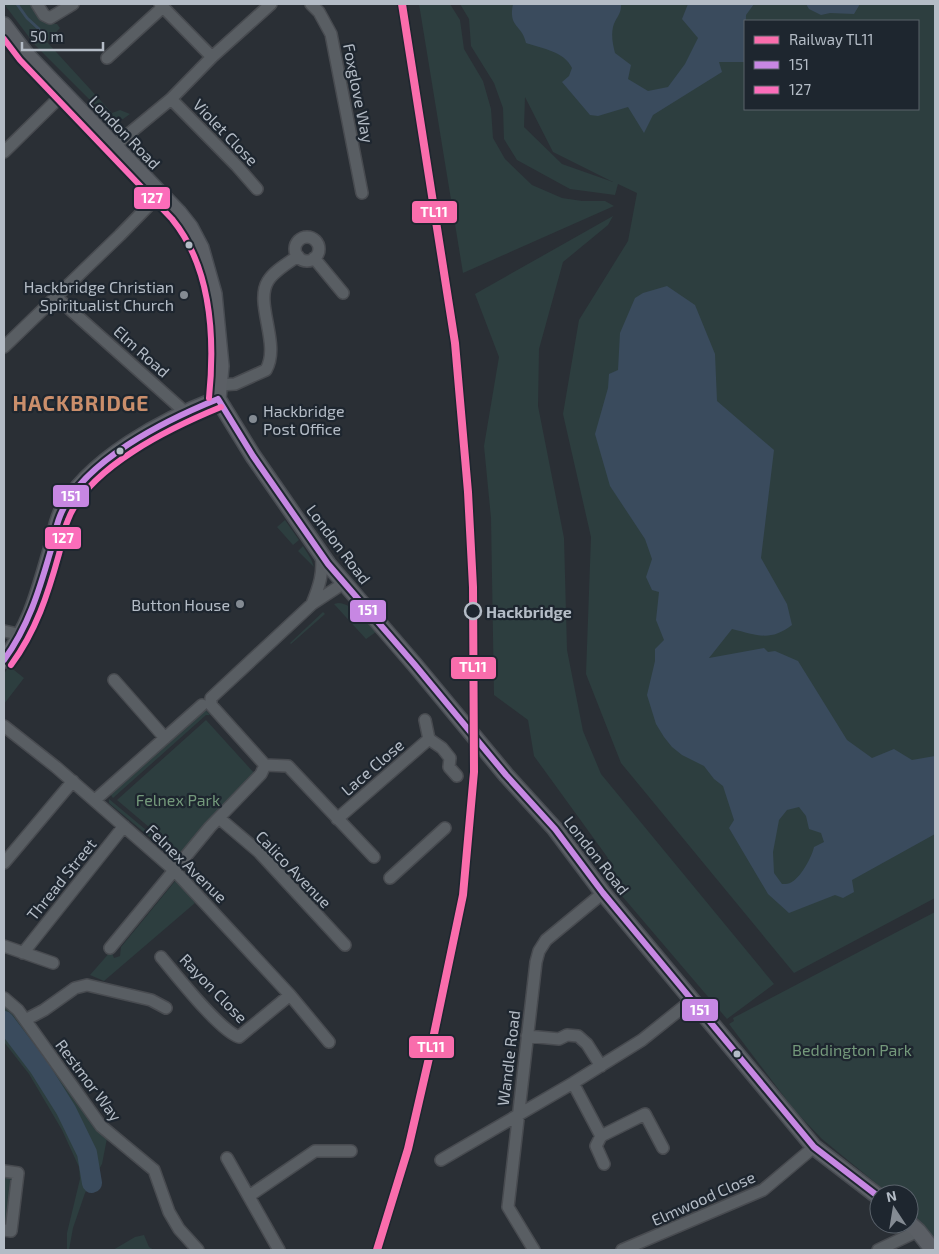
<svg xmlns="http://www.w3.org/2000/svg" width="939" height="1254" font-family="'Exo 2',sans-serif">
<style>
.green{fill:#2d3e3f;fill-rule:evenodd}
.water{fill:#3a4b5d;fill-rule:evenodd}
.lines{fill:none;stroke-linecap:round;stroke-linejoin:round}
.stream{stroke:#3a4b5d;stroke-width:3}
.river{stroke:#3a4b5d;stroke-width:20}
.minor-casing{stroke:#484b50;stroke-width:14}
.major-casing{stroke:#484c52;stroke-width:18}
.minor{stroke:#595e63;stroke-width:11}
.major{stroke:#5b5f65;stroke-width:15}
.bus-1-casing{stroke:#1e262f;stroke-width:10}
.bus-2-casing{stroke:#1e262f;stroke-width:10}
.bus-1{stroke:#c787e3;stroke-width:6}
.bus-2{stroke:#fb6dba;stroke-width:6}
.rail-1-casing{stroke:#1e262f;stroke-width:11}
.rail-1{stroke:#f96dac;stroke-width:8}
.bus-dot{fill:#b4bcc6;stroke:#1e262f;stroke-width:2}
.poi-dot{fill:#848b93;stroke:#1e262f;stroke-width:2}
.stop-dot{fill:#1e262f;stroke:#b4bcc6;stroke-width:2.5}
.labels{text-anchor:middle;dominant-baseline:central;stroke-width:4.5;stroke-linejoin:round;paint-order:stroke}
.street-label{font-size:16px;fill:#b4bcc6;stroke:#1e262f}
.poi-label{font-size:16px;fill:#b4bcc6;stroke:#1e262f;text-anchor:end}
.stop-label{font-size:16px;font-weight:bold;fill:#b4bcc6;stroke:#1e262f;text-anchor:start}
.park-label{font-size:16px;fill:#74997b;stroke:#1e262f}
.district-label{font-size:21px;font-weight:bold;letter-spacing:1px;fill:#ca8e6b;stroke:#1e262f}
.line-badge{stroke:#1e262f;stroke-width:2}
.badge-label{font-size:14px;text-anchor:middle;font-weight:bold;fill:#fff}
</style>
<rect width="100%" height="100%" fill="#2a2f35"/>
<!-- green -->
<path class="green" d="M4,4h31c6,9 11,20 22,20l3,4 -13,14 65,71 8,-3 10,4 -7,5 -15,-1 -73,-73z
M419,4h31l10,16 4,29 19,32 8,28 2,29 12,21 27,26 30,13 20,3h23l9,5 -151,67z
M460,4h475v894l-141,75 -173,-210 -35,-89 5,-137 -28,-123 16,-94 49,-79 9,-48 -19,-9 -3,11 -45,-6 -53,-29 -13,-21 -1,-31 -9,-25 -23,-37 -2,-27zM745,21h173v88h-173zM525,97l28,55 60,30 -51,-18 -38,-37z
M613,216l-5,9 -45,37 -24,87 -1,57 26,132 3,112 16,81 18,43 173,210 -47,35 -128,-150 9,-11 -74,-102 -6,-36 -34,-25 -3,-177 -7,-72 15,-89 -24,-63z
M285,520l14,20 -6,5 -16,-18z
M303,546l8,13 3,8 -16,-16z
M338,603c16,1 27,18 38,29l-10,7 -32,-35z
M323,612l2,2 -34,30 -1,-1z
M9,666l15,12 -20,26v-30z
M204,708l6,7h-4l-93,83 -3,-4z
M206,720l49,54 -73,81 -65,-55z
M109,799l61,51v4l-61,-51z
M176,880l19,23 -91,78 -14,-6 21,-24 3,7 6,-2 1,-9z
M935,912v332l-20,-28 -6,-5v-17h-20l-67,-55 -27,-28 -66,-87 5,-3 -1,-3z
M4,998l104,135 -6,31 -17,29 -12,35 -4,22h-2v-17l13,-54 -1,-12 -17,-37 -33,-56 -25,-32z
M8,1174l6,5 -7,46h-3v-50z
M144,1235l5,12 5,3h-41l22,-13z"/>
<!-- water -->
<path class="water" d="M513,4h108c1,10 -6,14 -8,23 -2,9 0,18 2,26l16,12 -3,14 20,12 20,-4 17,-23 13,-26 -16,-19 6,-15h66l-8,11 -1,47h-26l3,10 -69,43 -9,18 -16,-26 -30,9 -8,-1 -28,-33 7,-6 3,-8c-8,-17 -29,-19 -46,-25 -4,-19 -18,-15 -13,-39z
M806,4h54l-6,10 -24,-1 -9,2 -12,-6z
M667,286l28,19 20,49 2,47 57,49 -13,108 26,46 5,21c-22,17 -35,10 -60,4l-23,29 55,-10 4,4 7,-1 23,10 49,79 25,18 22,-9 18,11 23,-4v78l-83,46 2,12 -11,6 -8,-3 -46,18 -21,-19 -39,-66 5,-8 -11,-34 -9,-7 -10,-13 -22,-11 -10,-8 -8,-10 -8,-13 -9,-29 8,-34v-12l9,-9 -8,-20 3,-28 -7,-2 -6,-13 6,-18 -7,-20 -35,-53 -15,-52 13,-46 1,-14 9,-4 2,-37 15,-35 8,-5zM799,807l7,9 3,13 12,4 3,9 -10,5c-2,10 -14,32 -24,36 -1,1 -7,1 -8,1l-8,-11 -1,-21 6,-32 8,-10z"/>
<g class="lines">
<!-- stream -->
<path class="stream" d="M17,4l10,14 12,11"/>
<!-- river -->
<path class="river" d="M4,1021l35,46 27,43 21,43 5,30"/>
<!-- minor casing -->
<g class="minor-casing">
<path id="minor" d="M37,4l7,11 6,3 23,-14
M160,4l52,53
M311,4l8,8 12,22 31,159
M107,58l56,-51
M171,99l65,66 21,24
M114,146l57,-47 41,-42 59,-53
M4,152l60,-59
M295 249a12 12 0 1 1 24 0a12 12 0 1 1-24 0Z
M314,258l29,35
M55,296l130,116
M4,347l116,-112 40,-41
M220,385l15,-1 31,-14c15,-26 -12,-67 2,-89 6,-10 20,-18 30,-25
M344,583l-32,21 -101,94v7l54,60 23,1 86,91
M312,604c7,-17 12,-32 9,-49
M4,631l18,4
M114,680l51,58
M425,720l4,19
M4,726l52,41 118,103 116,125 39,47
M95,800l107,-95
M219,818l40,34 86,93
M337,819l92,-80 13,9 8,10 -1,9 8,9
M4,863l69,-82
M390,878l55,-50
M4,946l49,17
M110,948l100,-121 51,-53 4,-9
M23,953l101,-127
M161,957c16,19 58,73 78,80l51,-42
M4,998l14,12 83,116 53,44 15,42 10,17 19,21
M25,1020l19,-10 31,-22 12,-3 64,15 15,8
M527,1036l32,3 8,-4 11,1 9,8 14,22
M573,1083l28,53
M227,1158l52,92
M441,1160l132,-77 69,-43 50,-40
M604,1164l-8,-18 5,-10 44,-22 18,34
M4,1171l14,2 -7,58 -7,-1
M249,1196l66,-45h36
M534,1250l-26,-43 28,-245 3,-11 7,-11 57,-47
M622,1250l141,-60 51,-43
M878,1250l40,-19"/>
</g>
<!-- major casing -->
<g class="major-casing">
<path id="major" d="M4,25l22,29 153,159 11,14 11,21 13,46 7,72 -3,33 35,57 75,108 87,101 91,110 49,54 48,64 211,254 65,50
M4,660c27,-34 35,-69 47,-110 3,-12 5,-26 10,-37 26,-53 105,-94 157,-114
M909,1223l9,8 15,19"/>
</g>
<!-- minor -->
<use href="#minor" class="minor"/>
<!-- major -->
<use href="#major" class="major"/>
<!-- bus-1 casing -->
<g class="bus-1-casing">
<path id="bus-1" d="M218,399l35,57 75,108 87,101 91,110 49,54 48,64 211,254 65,50
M4,660c24,-33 35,-69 46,-107 4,-12 5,-25 10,-37 22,-55 106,-96 158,-117"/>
</g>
<!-- bus-2 casing -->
<g class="bus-2-casing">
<path id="bus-2" d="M4,39l16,21 152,159c40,49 43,119 37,179
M11,665c25,-34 37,-71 48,-111 3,-11 4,-23 9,-34 20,-53 104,-93 153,-113"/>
</g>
<!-- bus-1 -->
<use href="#bus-1" class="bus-1"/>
<!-- bus-2 -->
<use href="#bus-2" class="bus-2"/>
<!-- rail-1 casing -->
<g class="rail-1-casing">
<path id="rail-1" d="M377,1250l31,-101 21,-91 34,-163 11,-123 -1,-185 -5,-95 -13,-149 -53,-339"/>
</g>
<!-- rail-1 -->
<use href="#rail-1" class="rail-1"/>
</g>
<!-- markers -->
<g class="bus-dot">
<circle cx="189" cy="245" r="4.5"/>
<circle cx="120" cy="451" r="4.5"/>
<circle cx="737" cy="1054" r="4.5"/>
</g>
<g class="poi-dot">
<circle cx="184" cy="295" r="5"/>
<circle cx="253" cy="419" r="5"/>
<circle cx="240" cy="604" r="5"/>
</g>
<circle class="stop-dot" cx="473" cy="611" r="8"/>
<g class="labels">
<!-- street labels -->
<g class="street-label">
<text transform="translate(359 93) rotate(79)">Foxglove Way</text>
<text transform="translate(125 132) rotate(46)">London Road</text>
<text transform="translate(226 132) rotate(46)">Violet Close</text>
<text transform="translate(142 351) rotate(42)">Elm Road</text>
<text transform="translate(339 544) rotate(53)">London Road</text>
<text transform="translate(372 767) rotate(-41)">Lace Close</text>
<text transform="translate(597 855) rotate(52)">London Road</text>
<text transform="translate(187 863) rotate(44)">Felnex Avenue</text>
<text transform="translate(294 869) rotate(46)">Calico Avenue</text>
<text transform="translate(61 879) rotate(-51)">Thread Street</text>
<text transform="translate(214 988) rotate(46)">Rayon Close</text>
<text transform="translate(508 1058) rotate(-83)">Wandle Road</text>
<text transform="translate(89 1080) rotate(53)">Restmor Way</text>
<text transform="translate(703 1198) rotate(-24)">Elmwood Close</text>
</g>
<!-- poi labels -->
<g class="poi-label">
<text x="174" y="286">Hackbridge Christian<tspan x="174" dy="18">Spiritualist Church</tspan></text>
<text x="263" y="410" text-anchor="start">Hackbridge<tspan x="263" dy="18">Post Office</tspan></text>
<text x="230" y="604">Button House</text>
</g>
<!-- stop labels -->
<g class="stop-label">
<text x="486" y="611">Hackbridge</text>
</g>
<!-- park labels -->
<g class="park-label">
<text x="178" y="799">Felnex Park</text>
<text x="852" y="1049">Beddington Park</text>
</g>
<!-- district labels -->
<g class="district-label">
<text x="81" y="402">HACKBRIDGE</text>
</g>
</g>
<g class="line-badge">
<rect x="133" y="186" width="38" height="24" rx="5" fill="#fb6dba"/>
<rect x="411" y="200" width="47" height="24" rx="5" fill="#f96dac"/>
<rect x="52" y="484" width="38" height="24" rx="5" fill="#c787e3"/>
<rect x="44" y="526" width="38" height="24" rx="5" fill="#fb6dba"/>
<rect x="349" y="599" width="38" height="24" rx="5" fill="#c787e3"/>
<rect x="450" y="656" width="47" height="24" rx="5" fill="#f96dac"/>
<rect x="681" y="998" width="38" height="24" rx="5" fill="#c787e3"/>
<rect x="408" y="1035" width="47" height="24" rx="5" fill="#f96dac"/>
</g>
<g class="badge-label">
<text x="152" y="203">127</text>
<text x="434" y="217">TL11</text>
<text x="71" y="501">151</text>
<text x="63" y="543">127</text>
<text x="368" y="615">151</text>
<text x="473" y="672">TL11</text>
<text x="700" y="1015">151</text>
<text x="431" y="1052">TL11</text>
</g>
<!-- border -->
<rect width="939" height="1254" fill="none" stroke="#b4bcc6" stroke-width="10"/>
<!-- legend -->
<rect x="744" y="20" width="175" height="90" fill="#1e262f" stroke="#5a626b"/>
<rect x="754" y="36" width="25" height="8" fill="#f96dac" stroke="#5a626b"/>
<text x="789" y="45" font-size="15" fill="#b4bcc6">Railway TL11</text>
<rect x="754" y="61" width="25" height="8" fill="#c787e3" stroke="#5a626b"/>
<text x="789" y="70" font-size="15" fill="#b4bcc6">151</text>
<rect x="754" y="86" width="25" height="8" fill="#fb6dba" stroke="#5a626b"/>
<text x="789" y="95" font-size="15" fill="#b4bcc6">127</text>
<!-- north arrow -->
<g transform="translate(894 1209) rotate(348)"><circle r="24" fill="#1e262f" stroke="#5a626b"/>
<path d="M0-4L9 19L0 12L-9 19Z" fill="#848b93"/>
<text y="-8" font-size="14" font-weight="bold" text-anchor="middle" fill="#b4bcc6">N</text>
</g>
<!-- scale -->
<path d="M22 42v8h81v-8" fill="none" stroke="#b4bcc6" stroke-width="2.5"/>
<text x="30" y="42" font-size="15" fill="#b4bcc6" stroke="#1e262f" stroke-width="4" paint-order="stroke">50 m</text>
</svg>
